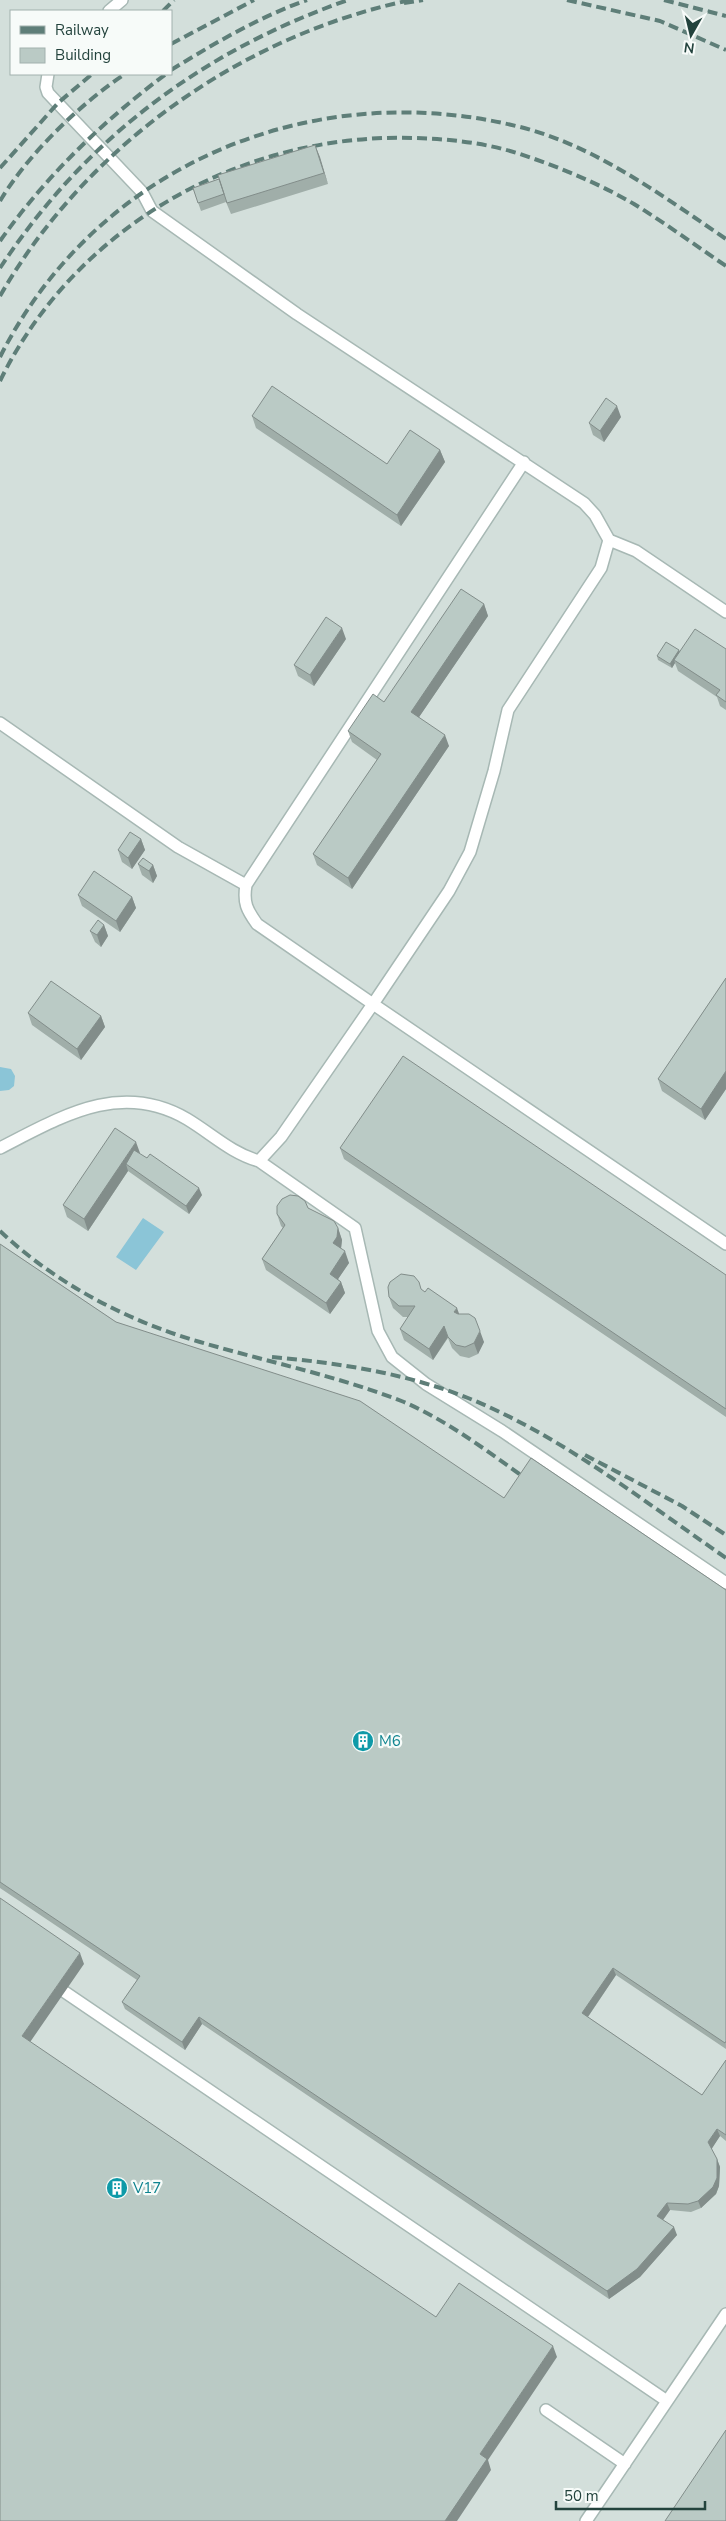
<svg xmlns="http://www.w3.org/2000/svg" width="726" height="2521" font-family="'Nunito Sans',sans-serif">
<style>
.built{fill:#d3dfdb;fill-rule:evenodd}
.water{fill:#8bc5d7}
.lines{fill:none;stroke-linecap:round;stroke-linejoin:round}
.lane-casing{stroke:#a7b8b4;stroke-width:14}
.lane{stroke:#fff;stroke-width:11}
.rail{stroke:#5e7e78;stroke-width:4;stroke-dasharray:10 5;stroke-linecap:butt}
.wall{fill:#a0aea9}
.shaded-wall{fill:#828d8a}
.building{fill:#bacac5;stroke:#828d8a}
.labels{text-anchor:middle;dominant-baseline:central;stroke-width:4.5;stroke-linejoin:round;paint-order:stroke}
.culture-label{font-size:15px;fill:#0d838f;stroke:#f7fbf9;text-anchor:start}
</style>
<rect width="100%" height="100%" fill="#e5efec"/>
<!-- built -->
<path class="built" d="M0,0h726v2521h-726zM11,11h160v63h-160z"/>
<!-- water -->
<path class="water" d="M0,1067l11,2 4,7 -1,10 -5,4 -9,1z
M143,1218l21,14 -28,38 -20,-13z"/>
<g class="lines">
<!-- lane casing -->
<g class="lane-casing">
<path id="lane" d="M109,11l13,-11
M48,74l-2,13 2,6 94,99 10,19 145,103 287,189 11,12 14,25 27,11 90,61
M609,540l-8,28 -93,142 -14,61 -24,81 -21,39 -76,113 353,240
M0,723l178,124 68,38
M0,1148c61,-31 120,-68 187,-29 25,15 44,34 72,42l96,67 23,103 14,26 34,27 76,47 224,152
M259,1161l22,-24 92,-133 -116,-80c-10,-14 -14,-21 -11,-39l278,-423
M53,1984l614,417
M546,2410l79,54
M586,2521l140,-207"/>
</g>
<!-- lane -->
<use href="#lane" class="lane"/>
<!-- rail -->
<path class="rail" d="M567,0l93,21 66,29
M664,0l62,16
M404,3l19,-3
M163,11l11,-11
M171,44l83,-44
M171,70c44,-27 88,-53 136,-70
M0,168l58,-65 34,-29
M0,201c28,-47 80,-97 125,-127
M0,241c46,-65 103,-120 166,-167
M0,268c85,-129 202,-217 348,-268
M0,296c86,-150 242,-261 411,-296
M0,357c96,-191 310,-281 516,-231 77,18 145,69 210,113
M0,381c76,-156 244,-249 415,-243 36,1 71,5 105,16 39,13 78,29 114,50 31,19 61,41 92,62
M0,1231c55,52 127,90 200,111 68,20 138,34 204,60 46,20 87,52 128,81
M272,1357c67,6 133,16 196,41 92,37 177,104 258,160
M585,1455l97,51 44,29"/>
</g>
<!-- wall -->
<path class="wall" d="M315,145l13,39 -97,30 -5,-12 -25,9 -8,-23z
M252,416l135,48 53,-14 5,12 -44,64 -145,-98z
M621,417l-17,25 -11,-7 -4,-12z
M484,604l4,12 -69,101 30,29 -97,143 -35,-24 -4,-11 64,-94 -25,-18 -4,-11 36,-29z
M346,639l-32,47 -16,-10 -4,-11z
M726,649v61l-6,-4 -3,-9 -39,-26 -3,-8 -3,5 -14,-8 -1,-4 23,-5z
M141,839l4,11 -13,19 -10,-7 -4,-12z
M138,864l15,1 4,11 -4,7 -11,-8z
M78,895l54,2 4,11 -16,24 -38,-26z
M104,925l4,11 -7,11 -6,-5 -5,-11z
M726,978v111l-21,31 -43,-29 -4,-12z
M28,1013l73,3 4,11 -24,33 -49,-35z
M340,1148l386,127v142l-382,-258z
M140,1154l62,41 -13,19 -61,-43 -40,60 -21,-14 -4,-12z
M308,1208l30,20 4,12 -1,9 8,14 -11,16 3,3 4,11 -15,21 -64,-44 -4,-11 21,-31 -2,-2 -4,-12z
M0,1244l116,78 388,176 222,92v459l-110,-74 -28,42 114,78 24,-35v81l-6,-5 -9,13 6,10 3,8 -1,19 -3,8 -15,14 -10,4 -21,-2 -7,10 14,15 -37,42 -31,22 -407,-275 -17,26 -60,-41 -3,-7 15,-22 -137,-92z
M422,1290l37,24 25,28 -6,12 -9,4 -9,-2 -8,-8 -4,-10 -15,22 -29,-20 -4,-11 8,-12h-5l-10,-9 -4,-11z"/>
<!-- shaded-wall -->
<path class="shaded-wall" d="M315,145l5,12 8,27 -4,-11z
M617,406l4,11 -17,25 -4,-11z
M440,450l5,12 -44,64 -4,-11z
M484,604l4,12 -73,107 -4,-11z
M342,628l4,11 -32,47 -4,-11z
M679,650l2,4 -7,6 1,3 -3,5 -2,-4z
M445,735l4,11 -97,143 -4,-11z
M141,839l4,11 -13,19 -4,-11z
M153,865l4,11 -4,7 -4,-12z
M132,897l4,11 -16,24 -4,-11z
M104,925l4,11 -7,11 -4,-12z
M101,1016l4,11 -24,33 -4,-11z
M726,1071v18l-21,31 -4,-11z
M136,1142l4,11 -14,11 2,7 -40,60 -4,-12z
M199,1188l3,7 -13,19 -3,-8z
M338,1228l4,12 -1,8 -4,7 -4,-12z
M345,1251l4,12 -15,22 -4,-11z
M341,1282l4,11 -15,21 -4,-11z
M457,1308l4,11 -7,-7z
M444,1326l4,11 -15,23 -4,-11z
M480,1331l4,11 -6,12 -4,-11z
M80,1953l4,11 -58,84 -4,-12z
M613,1968l3,7 -31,46 -3,-8z
M199,2017l3,7 -17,26 -3,-8z
M717,2129l3,7 -9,14 -3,-8z
M717,2159l3,8 -1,19 -3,8 -15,14 -3,-7z
M667,2203l3,7 -10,14 -3,-8z
M674,2227l3,8 -37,42 -31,22 -2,-8z
M553,2346l4,11 -69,103 3,10 -34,51h-12l35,-67z"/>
<!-- building -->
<path class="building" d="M315,145l9,28 -97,30 -9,-28z
M219,179l5,15 -26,9 -5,-15z
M272,386l115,78 23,-34 30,20 -43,65 -145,-99z
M606,398l11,8 -17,25 -11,-8z
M461,589l23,15 -73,108 34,23 -97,143 -35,-24 68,-100 -33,-23 25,-37 11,8z
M326,617l16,11 -32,47 -16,-10z
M695,629l31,20v53l-10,-7 4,-5 -46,-30z
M666,642l13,8 -9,14 -13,-8z
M130,832l11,7 -13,19 -10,-8z
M143,858l10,7 -4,6 -11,-7z
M94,871l38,26 -16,24 -38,-26z
M98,920l6,5 -7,10 -7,-4z
M726,978v93l-25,38 -43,-30z
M51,981l50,35 -24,33 -49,-36z
M403,1056l323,219v134l-386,-261z
M115,1128l21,14 -52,77 -21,-14z
M134,1150l13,8 3,-4 49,34 -13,18 -60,-42z
M290,1195l8,1 7,5 3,7 26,13 4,7 -1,9 -4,6 12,8 -15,23 11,8 -15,21 -64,-44 23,-34 -8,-11v-8l5,-7z
M0,1244l116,78 244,79 144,97 27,-40 195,132v451l-1,2 -112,-75 -31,45 120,82 24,-35v75l-9,-6 -9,13 9,17v19l-4,9 -15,14 -10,3 -21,-1 -10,13 17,11 -37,42 -30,22 -408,-274 -17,25 -60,-40 18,-26 -140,-94z
M401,1274l13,2 5,6 2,7 4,3 3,-4 29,20 -3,4 4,2h11l6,4 5,13 -6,12 -9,4 -9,-2 -8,-8 -4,-11 -15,23 -29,-20 15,-23h-16l-10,-9 -1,-10 2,-5z
M0,1898l80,55 -58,83 414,281 23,-34 94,63 -73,108 7,5 -42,62h-445z
M726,2430v91h-61z"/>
<!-- icons -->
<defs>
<g id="building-disc" transform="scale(1.125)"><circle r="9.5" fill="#0f9aa8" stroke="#f7fbf9"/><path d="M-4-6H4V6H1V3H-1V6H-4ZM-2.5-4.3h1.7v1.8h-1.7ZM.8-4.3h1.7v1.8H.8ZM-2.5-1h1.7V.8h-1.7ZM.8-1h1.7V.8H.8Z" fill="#fff"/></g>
</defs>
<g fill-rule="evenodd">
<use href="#building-disc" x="363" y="1741"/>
<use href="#building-disc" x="117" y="2188"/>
</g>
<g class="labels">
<!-- culture labels -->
<g class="culture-label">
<text x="379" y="1741">M6</text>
<text x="133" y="2188">V17</text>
</g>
</g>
<!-- legend -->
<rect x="10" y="10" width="162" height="65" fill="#f7fbf9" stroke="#a2b1ae"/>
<rect x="20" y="26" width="25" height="8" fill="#5e7e78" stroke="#a2b1ae"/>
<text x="55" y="35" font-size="15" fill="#23433d">Railway</text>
<rect x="20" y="48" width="25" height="15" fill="#bacac5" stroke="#a2b1ae"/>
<text x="55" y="60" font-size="15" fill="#23433d">Building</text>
<!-- north arrow -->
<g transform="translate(691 35) rotate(188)" stroke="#f7fbf9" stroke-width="4" paint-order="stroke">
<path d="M0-4L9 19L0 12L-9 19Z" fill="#23433d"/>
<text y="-8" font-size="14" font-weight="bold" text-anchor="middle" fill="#23433d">N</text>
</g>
<!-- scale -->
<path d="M556 2501v8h149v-8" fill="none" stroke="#23433d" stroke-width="2.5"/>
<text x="564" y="2501" font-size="15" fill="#23433d" stroke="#f7fbf9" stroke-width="4" paint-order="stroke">50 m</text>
</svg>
